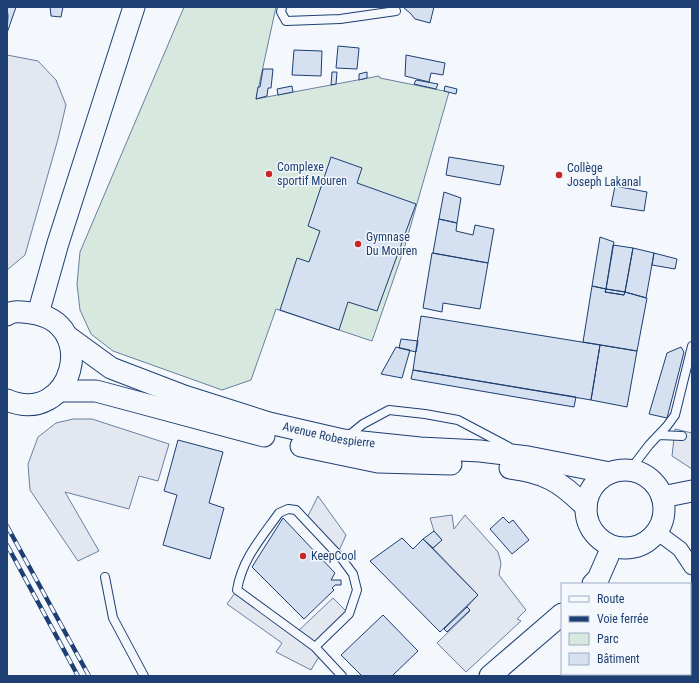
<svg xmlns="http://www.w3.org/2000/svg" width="699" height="683" font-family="'Roboto Condensed',sans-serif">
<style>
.green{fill:#d7e8df;stroke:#687fa3}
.parking{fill:#e3e8f0;stroke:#687fa3}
.building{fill:#d5e0f0;stroke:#1d3f73}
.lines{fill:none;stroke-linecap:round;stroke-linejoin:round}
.service-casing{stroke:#1d3f73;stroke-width:10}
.minor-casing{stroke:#1d3f73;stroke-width:17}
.secondary-casing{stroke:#1d3f73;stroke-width:23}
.service{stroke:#f4f7fb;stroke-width:8}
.minor{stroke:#f4f7fb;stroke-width:15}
.secondary{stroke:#f4f7fb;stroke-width:21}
.rail-casing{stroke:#1d3f73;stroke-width:4.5}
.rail{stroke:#f4f7fb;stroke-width:3;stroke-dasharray:9;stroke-linecap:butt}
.poi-dot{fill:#c62828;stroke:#f4f7fb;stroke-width:1.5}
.labels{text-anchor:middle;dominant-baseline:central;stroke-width:3;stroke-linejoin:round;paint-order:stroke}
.poi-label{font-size:12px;fill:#1d3f73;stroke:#f4f7fb;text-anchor:start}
.street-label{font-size:12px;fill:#1d3f73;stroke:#f4f7fb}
</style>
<rect width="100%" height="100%" fill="#f4f7fb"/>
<!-- green -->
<path class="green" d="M184,7h92l-20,92 123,-23 1,2 69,14 -45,157 -32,92 -96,-32 -25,71 -29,10 -109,-39 -22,-17 -11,-24 -3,-26 3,-32z"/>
<!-- parking -->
<path class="parking" d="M7,55l31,6 18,19 10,25 -8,34 -33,116 -18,15z
M73,419h19l77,25 -11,37 -19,-5 -10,33 -64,-17 34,59 -21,10 -48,-71 -2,-26 10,-27 18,-14z
M675,429l17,4v36l-20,-13z
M318,496l28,39 -8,18 -32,-33z
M452,515l2,14 11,-14 33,37 3,11 -2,12 27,35 -9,9 4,2 -55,51 -29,-29 33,-32 -3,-4 11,-12 -45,-47 9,-8 -8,-9 -4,-13z
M237,590l59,43 37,-35 16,16 -34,33 6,6 -10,17 -35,-18 6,-9 -55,-39z"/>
<!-- building -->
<path class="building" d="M7,7h9l-9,26 1,-17z
M50,7h13l-2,10 -10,-1z
M403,7h31l-4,16 -15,-4 -4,-5z
M338,46l21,2 -2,21 -21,-1z
M294,50l28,1 -1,25 -29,-1z
M406,55l39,8 -2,12 -12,-2 -2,9 -24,-6z
M263,69h10l-2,19h-3l-1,8 -11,3 2,-12h2z
M332,72h5l-1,12 -5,1z
M367,72v6l-8,2v-6z
M416,80l22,4 -2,5 -22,-5z
M292,86l1,6 -15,3 -1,-6z
M445,86l12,3 -1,5 -12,-3z
M331,157l31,11 -5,15 59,21 -39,107 -29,-9 -9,28 -59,-20 17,-52 12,4 11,-31 -12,-5z
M449,157l55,9 -4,19 -54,-10z
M615,186l32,6 -3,19 -33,-5z
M444,192l17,6 -4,25 -18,-4z
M439,219l18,4 -1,8 17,4 2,-10 19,4 -6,34 -55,-10z
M600,237l14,5 -8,47 -14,-3z
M613,245l20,3 -8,44 -19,-3z
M633,248l21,5 -8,45 -21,-6z
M432,253l56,10 -8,46 -37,-6 -1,9 -19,-4z
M654,253l23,6 -2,10 -23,-4z
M592,286l14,3 -1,3 19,3 1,-3 22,6 -10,53 -54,-9z
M606,289l19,3 -1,3 -19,-3z
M421,316l179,29 -9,55 -178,-30z
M401,339l17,2 -2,11 -17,-4z
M600,345l37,6 -10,56 -36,-7z
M396,347l14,3 -8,28 -21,-4z
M681,347l3,5 -17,66 -18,-4 18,-61z
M413,370l163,27 -2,10 -163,-28z
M178,440l45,12 -14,51 15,5 -14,51 -47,-14 14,-50 -13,-4z
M503,517l6,6 4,-3 16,20 -17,14 -22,-25z
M283,518l52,55 -4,7h10v5h-6l-3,3 2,2 -30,29 -52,-52z
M434,531l8,9 -9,8 -10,-9z
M402,538l11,11 10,-10 55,56 -38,37 -70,-71z
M467,607l3,3 -23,22 -3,-3z
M383,615l35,36 -26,25h-30l-21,-21z
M692,641v35h-54l3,-2h49v-32z"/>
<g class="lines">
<!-- service casing -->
<g class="service-casing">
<path id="service" d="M282,7l-1,5 5,9 54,-2 56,-8
M659,435l23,1
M347,437l16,-13 26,-14 36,4 33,6 51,27
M630,470l19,-25 18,-19 8,-11 17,-69
M105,577l8,41 31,58
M315,647l34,-33 8,-24 -4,-16 -11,-15 -46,-49 -8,-1 -9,4c-17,24 -37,46 -42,77l78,57 27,29"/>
</g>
<!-- minor casing -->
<g class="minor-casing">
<path id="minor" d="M657,532l23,17 12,18"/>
</g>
<!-- secondary casing -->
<g class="secondary-casing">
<g id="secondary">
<path d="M38,314l20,-71 76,-236"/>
<path d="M7,315c6,-5 16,-3 24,-2 70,9 41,115 -24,87"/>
<path id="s1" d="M67,336l44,32 73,28 85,27 74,17 77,8 60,3 48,6 82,16"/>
<path d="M60,391h36l168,45"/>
<path d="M301,446l77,16 73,2"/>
<path d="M510,468c35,4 51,14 76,39"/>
<circle cx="625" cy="509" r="39"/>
<path d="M662,497l30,-6"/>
<path d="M593,584l5,-5 14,-32"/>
<path d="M490,676l72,-62"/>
</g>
</g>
<!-- service -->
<use href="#service" class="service"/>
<!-- minor -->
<use href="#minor" class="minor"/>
<!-- secondary -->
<use href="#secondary" class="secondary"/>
<!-- rail casing -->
<g class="rail-casing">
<path id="rail" d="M7,526l82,150
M7,545l71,131"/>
</g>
<!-- rail -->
<use href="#rail" class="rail"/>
</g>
<!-- markers -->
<g class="poi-dot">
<circle cx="269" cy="174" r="4"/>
<circle cx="559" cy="175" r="4"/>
<circle cx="358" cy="244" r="4"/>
<circle cx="303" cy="556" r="4"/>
</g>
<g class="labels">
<!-- poi labels -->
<g class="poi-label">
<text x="277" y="167">Complexe<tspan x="277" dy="14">sportif Mouren</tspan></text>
<text x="567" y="168">Collège<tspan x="567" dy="14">Joseph Lakanal</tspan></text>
<text x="366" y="237">Gymnase<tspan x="366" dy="14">Du Mouren</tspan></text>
<text x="311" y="556">KeepCool</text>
</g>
<!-- street labels -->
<g class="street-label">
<text stroke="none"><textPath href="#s1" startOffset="283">Avenue Robespierre</textPath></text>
</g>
</g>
<!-- border -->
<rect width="699" height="683" fill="none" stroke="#1d3f73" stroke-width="16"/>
<!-- legend -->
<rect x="561" y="583" width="130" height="92" fill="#f4f7fb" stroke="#9eadc5"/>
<rect x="569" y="596" width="20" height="6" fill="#f4f7fb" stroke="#9eadc5"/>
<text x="597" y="603" font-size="12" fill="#1d3f73">Route</text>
<rect x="569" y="616" width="20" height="6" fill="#1d3f73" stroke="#9eadc5"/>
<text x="597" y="623" font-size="12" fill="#1d3f73">Voie ferrée</text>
<rect x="569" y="633" width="20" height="12" fill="#d7e8df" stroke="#9eadc5"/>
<text x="597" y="643" font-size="12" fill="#1d3f73">Parc</text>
<rect x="569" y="653" width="20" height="12" fill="#d5e0f0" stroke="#9eadc5"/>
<text x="597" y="663" font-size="12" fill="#1d3f73">Bâtiment</text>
</svg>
